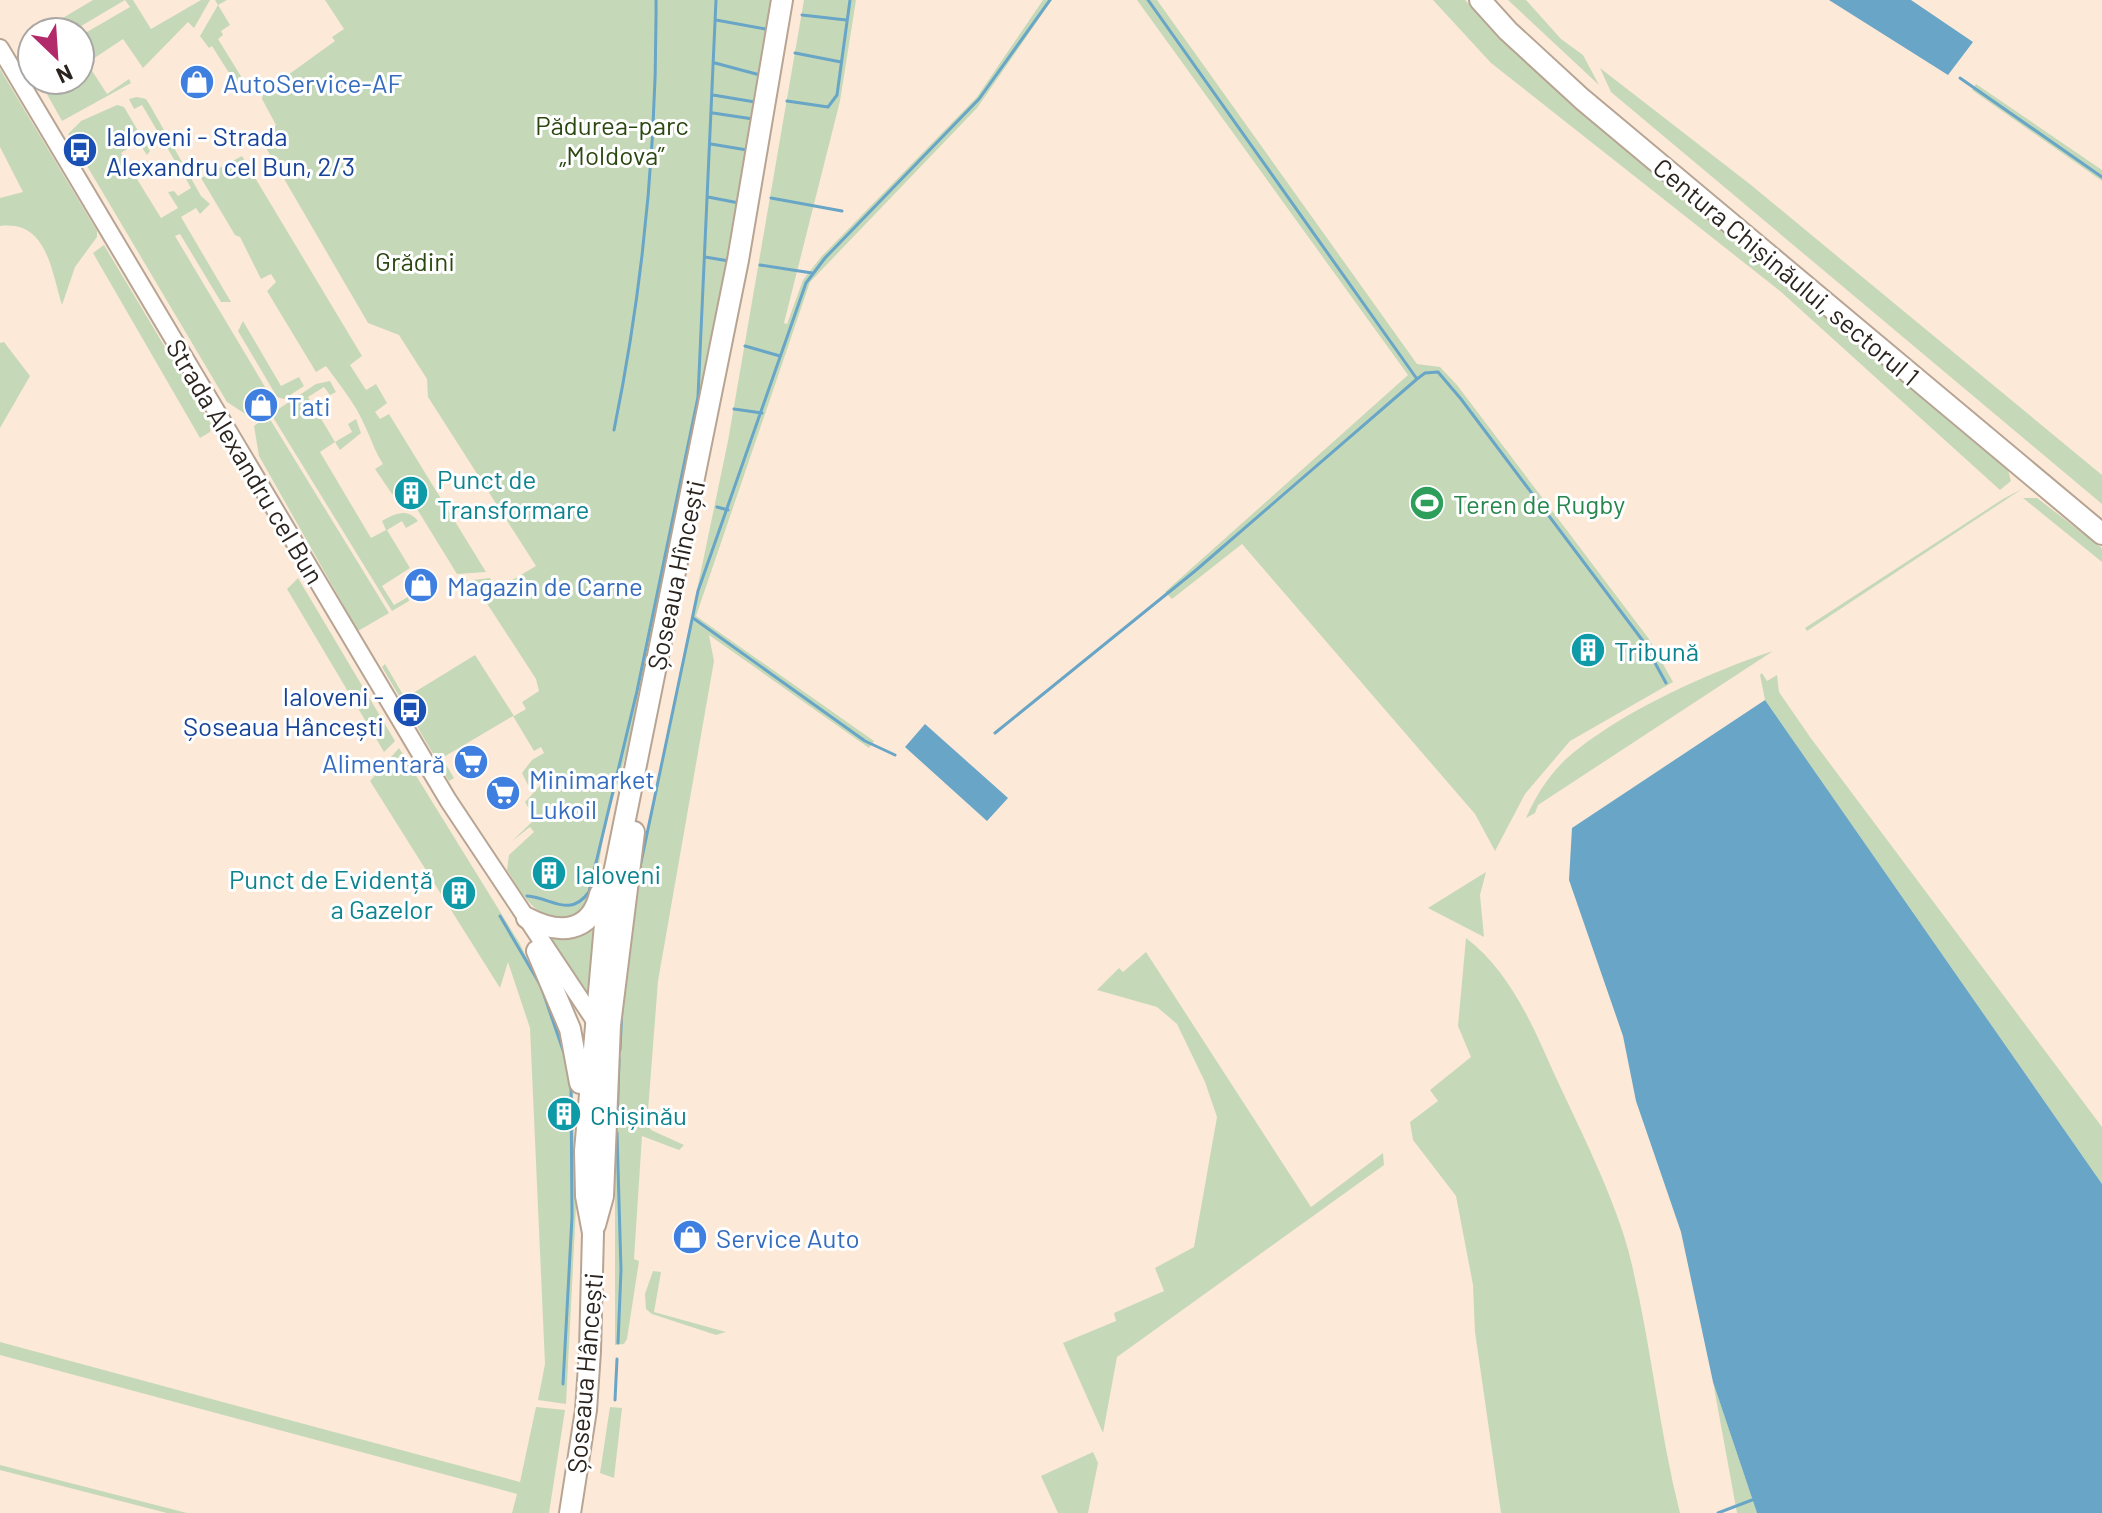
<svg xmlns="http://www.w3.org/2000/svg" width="2102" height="1513" font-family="Barlow,sans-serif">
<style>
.green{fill:#c5d9b8}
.water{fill:#68a5c6}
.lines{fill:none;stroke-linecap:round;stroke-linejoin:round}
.stream{stroke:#68a5c6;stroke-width:3}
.secondary-casing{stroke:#b7a493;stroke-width:20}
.highway-casing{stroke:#b7a493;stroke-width:24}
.secondary{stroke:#fff;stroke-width:16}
.highway{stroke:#fff;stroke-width:20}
.labels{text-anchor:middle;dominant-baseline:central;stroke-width:6;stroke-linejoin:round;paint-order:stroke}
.shop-label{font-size:26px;fill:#366cbe;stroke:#fff;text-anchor:start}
.park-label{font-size:26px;fill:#2c4811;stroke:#fff}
.transit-label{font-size:26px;fill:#164399;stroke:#fff;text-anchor:start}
.street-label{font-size:26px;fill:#2b241e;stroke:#fff}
.culture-label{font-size:26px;fill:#0d838f;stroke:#fff;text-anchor:start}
.leisure-label{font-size:26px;fill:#27864d;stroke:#fff;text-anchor:start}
</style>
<rect width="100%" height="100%" fill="#fde9d8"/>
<!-- green -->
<path class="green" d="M93,0h40l18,29 50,-29h9l-16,28 -6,-6 -45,46 -20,-29 -36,24 20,31 22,-15 2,4 -69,38 -23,-41h41v-44l50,-29 -5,-7 -54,32h-19l7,-4 -3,-6z
M215,0h12l-9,5 12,20 -9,6 2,4 -5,4 32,52 -4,3 -5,-2 -29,-46 -3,2 -9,-12 18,-31z
M325,0h451l-24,145 -114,568 -33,113 -11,69 -19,22c-38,6 -49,-17 -68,-47l2,-15 25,-23 -4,-5 -18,14 23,-22 -10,-17 22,-24 -3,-4 -15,13 -7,-14 10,-13 12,-7 -3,-6 -7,4 -21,-35 -71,42 12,20 -5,3 -67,-114 3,-3 20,34 70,-43 39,61 12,-7 -4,-7 17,-11 -3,-12 -61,-94 -11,-4 26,-3 7,11 39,-23 -108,-169 -1,-18 -28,-44 -31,-12 -106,-182 14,-16 -14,-26 1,-6 72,-52 -3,-4 12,-8z
M804,0h52l-16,101 -56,222 3,1 16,-44 18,-23 156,-160 66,-97h9l-75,108 -167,174 -114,334 178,125 -5,7 -160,-113 5,26 -56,320 -11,143 4,6 33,15 -5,5 -37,-14 -8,123 5,2 -12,78 -3,5 -9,1v-214l7,-132 19,-140 87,-418z
M1137,0h20l260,364 23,3 17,18 192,254 24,43 -103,59 -45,53 -30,57 -20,-37 -233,-270 -70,55 -7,-7 243,-217z
M1433,0h32c100,107 218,195 331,287 72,60 139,125 212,183l3,11 -11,9 -220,-199 -289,-228z
M1508,0h18l35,39 22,16 16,30z
M1600,68l151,117 351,290v29l-491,-412z
M0,69l97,162v6l-22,30 -13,38c-11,-35 -15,-85 -62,-79v-28l23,-6 -23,-45z
M1976,84l126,86v11l-130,-91z
M137,97l9,2 5,8 50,89 9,8 -10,10 -4,-6 -15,9 50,85h-10l-41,-68 -5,2 96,161 -1,11 -10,-18 -13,8 10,18 -4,3 -26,-17 -159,-268 13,-13 36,-16 7,2 26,44 -3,4 -9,-13 -17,11 40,65 17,-10 -10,-16 6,-1 4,5 13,-8 -11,-20 -11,-3 6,-4 -33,-56 -8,4 -5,-10z
M242,156l120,200 -12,9 16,25 10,-6 11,19 -12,9 5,7 9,-5 97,158 -29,2 -40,-65 -16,-14 -9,-1 -17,-25 8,-5c-9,-14 -12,-26 -19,-40 -9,-21 -25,-40 -38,-58l-10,6 -49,-81 9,-9 -5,-8 -10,5 -21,-42 -5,-2 -34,-57z
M104,245l107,179 -1,8 -10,6 -107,-185z
M243,321l38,65 18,-9 5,9 -20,13 -7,-2 -39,-66z
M4,342l26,34 -30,52v-85z
M330,381l6,11 -6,3 -6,-8 -16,10 27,45 17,-10 -4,-8 8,-5 5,14 -21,17 -5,-8 -15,10 51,86 15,-8 -4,-9c12,-7 25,-14 36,0l-12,7 -4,-7 -15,9 23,38 -28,18 12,19 14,-8 1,4 -17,10 -121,-197 45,-30z
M268,416l121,197 -31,18 -99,-175 -5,-30z
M2022,489l-215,142 -2,-3 198,-129z
M2037,498l65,50v14l-79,-64z
M298,578l97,163 -11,11 -97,-163z
M1773,651l-235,154 -3,8 -9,5c12,-27 28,-51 52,-69 52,-41 132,-77 195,-98z
M1762,673l5,8 10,-6 2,17 31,45 292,390v57l-337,-484 -5,-25z
M399,748l121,196 41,85 12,58 3,120 -10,197 -28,-4 7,-36 -15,-336 -22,-66 -8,26 -130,-207z
M1486,872l-6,23 4,42 -56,-29z
M597,919l-8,83 -50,-72z
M1466,938c42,32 65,83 86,131 27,59 64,130 79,192 20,83 28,169 49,252h-179l-26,-181 -2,-47 -17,-89 -43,-56 -3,-18 28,-21 -8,-11 41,-33 -13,-31z
M1146,952l165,255 72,-54 1,12 -267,192 -14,76 -40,-90 53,-22 -2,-8 50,-22 -9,-23 39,-21 23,-130 -12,-35 -28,-58 -20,-17 -60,-17 22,-22 4,4z
M653,1271l8,1 -7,40 72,20 -10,3 -64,-21 -6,-5 -1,-15z
M0,1342l520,140 16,-75 29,3 -16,103h-37l5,-19 -517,-139z
M1713,1382l44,131h-20z
M610,1407l12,1 -8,70 -14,-5z
M1093,1452l5,11 -10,50h-30l-17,-37z
M0,1465l187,48h-20l-167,-43z"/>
<!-- water -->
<path class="water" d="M1829,0h82l62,42 -25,33z
M1765,700l337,484v329h-345l-44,-131 -32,-150 -45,-131 -13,-65 -54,-156 3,-52z
M925,724l83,74 -21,23 -82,-74z"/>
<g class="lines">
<!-- stream -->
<path class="stream" d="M802,15l44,5
M716,20l55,10
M795,53l46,9
M715,63l45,12
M1960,78l142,99
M713,95l42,7
M787,101l41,6 9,-12 13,-95
M713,113l40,6
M711,144l36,6
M708,197l31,6
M771,198l71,13
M705,257l24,4
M760,265l52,8
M745,346l35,10
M1417,379l8,-6 13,-1 23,27 182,242 23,42
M734,409l28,4
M614,430c29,-142 43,-285 42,-430
M717,507l11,3
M693,618l172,123 30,14
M995,733l200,-162 222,-192 -269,-379
M639,872l59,-281 108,-308 19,-25 154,-159 71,-99
M527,896c24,1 42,23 62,-4l48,-201 61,-294 18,-397
M500,916l41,70 23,67
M620,1050l2,-44
M617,1125l2,-66
M617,1133l4,137 -3,73
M563,1384l9,-167 -1,-133
M615,1400l2,-41
M1718,1513l34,-13"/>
<!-- secondary casing -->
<g class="secondary-casing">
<path id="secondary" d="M0,48l448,752 147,221"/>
</g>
<!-- highway casing -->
<g class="highway-casing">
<path id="highway" d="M1480,0l28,31 74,68 520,435
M527,918c32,17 64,15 73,-24
M537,951l33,78 10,54
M595,1225l8,-29 7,-171 24,-193
M570,1513l16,-103 4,-59 3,-118 -7,-37 -1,-45 21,-238 132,-653 44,-260"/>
</g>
<!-- secondary -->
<use href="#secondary" class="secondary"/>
<!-- highway -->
<use href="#highway" class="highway"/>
</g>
<!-- icons -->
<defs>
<g id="shop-disc" transform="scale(1.8)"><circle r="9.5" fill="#3f7fe0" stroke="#fff"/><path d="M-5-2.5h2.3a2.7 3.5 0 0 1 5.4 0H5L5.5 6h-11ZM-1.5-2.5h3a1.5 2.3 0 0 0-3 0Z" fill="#fff"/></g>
<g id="bus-disc" transform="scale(1.8)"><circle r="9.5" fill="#1a4fb4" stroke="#fff"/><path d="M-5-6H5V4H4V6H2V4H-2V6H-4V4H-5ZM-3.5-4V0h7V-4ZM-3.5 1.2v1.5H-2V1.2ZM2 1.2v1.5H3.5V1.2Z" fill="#fff"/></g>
<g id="building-disc" transform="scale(1.8)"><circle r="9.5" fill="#0f9aa8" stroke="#fff"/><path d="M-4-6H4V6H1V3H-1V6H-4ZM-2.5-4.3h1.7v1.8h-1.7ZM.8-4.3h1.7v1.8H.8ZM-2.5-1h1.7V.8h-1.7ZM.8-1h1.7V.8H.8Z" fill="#fff"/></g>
<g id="stadium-disc" transform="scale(1.8)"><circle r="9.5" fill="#2e9e5b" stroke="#fff"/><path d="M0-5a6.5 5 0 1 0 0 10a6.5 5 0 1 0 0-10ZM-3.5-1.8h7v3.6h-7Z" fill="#fff"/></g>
<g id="supermarket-disc" transform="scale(1.8)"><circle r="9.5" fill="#3f7fe0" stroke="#fff"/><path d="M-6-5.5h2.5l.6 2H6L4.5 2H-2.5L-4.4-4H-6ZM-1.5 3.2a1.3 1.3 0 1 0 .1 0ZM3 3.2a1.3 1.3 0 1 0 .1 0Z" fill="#fff"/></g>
</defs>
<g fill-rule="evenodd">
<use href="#shop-disc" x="197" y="82"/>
<use href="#bus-disc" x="80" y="150"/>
<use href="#shop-disc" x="261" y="405"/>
<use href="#building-disc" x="411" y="493"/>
<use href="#stadium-disc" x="1427" y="503"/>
<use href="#shop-disc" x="421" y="585"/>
<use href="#building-disc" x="1588" y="650"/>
<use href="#bus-disc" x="410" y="710"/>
<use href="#supermarket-disc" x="471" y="762"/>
<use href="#supermarket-disc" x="503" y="793"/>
<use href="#building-disc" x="549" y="873"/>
<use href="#building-disc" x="459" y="893"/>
<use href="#building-disc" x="564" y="1114"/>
<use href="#shop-disc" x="690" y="1237"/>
</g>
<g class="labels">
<!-- shop labels -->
<g class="shop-label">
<text x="223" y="82">AutoService-AF</text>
<text x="287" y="405">Tati</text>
<text x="447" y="585">Magazin de Carne</text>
<text x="445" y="762" text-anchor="end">Alimentară</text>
<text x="529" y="778">Minimarket<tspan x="529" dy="30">Lukoil</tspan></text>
<text x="716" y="1237">Service Auto</text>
</g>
<!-- park labels -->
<g class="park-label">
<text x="612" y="124">Pădurea-parc<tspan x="612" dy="30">„Moldova”</tspan></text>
<text x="415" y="260">Grădini</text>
</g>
<!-- transit labels -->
<g class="transit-label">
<text x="106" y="135">Ialoveni - Strada<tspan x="106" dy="30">Alexandru cel Bun, 2/3</tspan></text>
<text x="384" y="695" text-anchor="end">Ialoveni -<tspan x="384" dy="30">Șoseaua Hâncești</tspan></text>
</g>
<!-- street labels -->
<g class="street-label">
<text transform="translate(1787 271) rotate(40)">Centura Chișinăului, sectorul 1</text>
<text transform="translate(246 461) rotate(59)">Strada Alexandru cel Bun</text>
<text transform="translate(675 575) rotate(-78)">Șoseaua Hîncești</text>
<text transform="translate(584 1373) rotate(-85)">Șoseaua Hâncești</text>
</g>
<!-- culture labels -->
<g class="culture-label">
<text x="437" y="478">Punct de<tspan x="437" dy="30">Transformare</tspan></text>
<text x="1614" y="650">Tribună</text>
<text x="575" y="873">Ialoveni</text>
<text x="433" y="878" text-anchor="end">Punct de Evidență<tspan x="433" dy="30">a Gazelor</tspan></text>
<text x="590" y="1114">Chișinău</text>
</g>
<!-- leisure labels -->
<g class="leisure-label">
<text x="1453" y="503">Teren de Rugby</text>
</g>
</g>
<!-- north arrow -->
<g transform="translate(56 56) rotate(155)"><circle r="38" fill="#ffffff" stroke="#aaa7a5" stroke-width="2"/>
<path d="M0-6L14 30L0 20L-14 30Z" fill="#b32a6a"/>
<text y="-12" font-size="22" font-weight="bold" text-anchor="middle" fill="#2b241e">N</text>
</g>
</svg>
